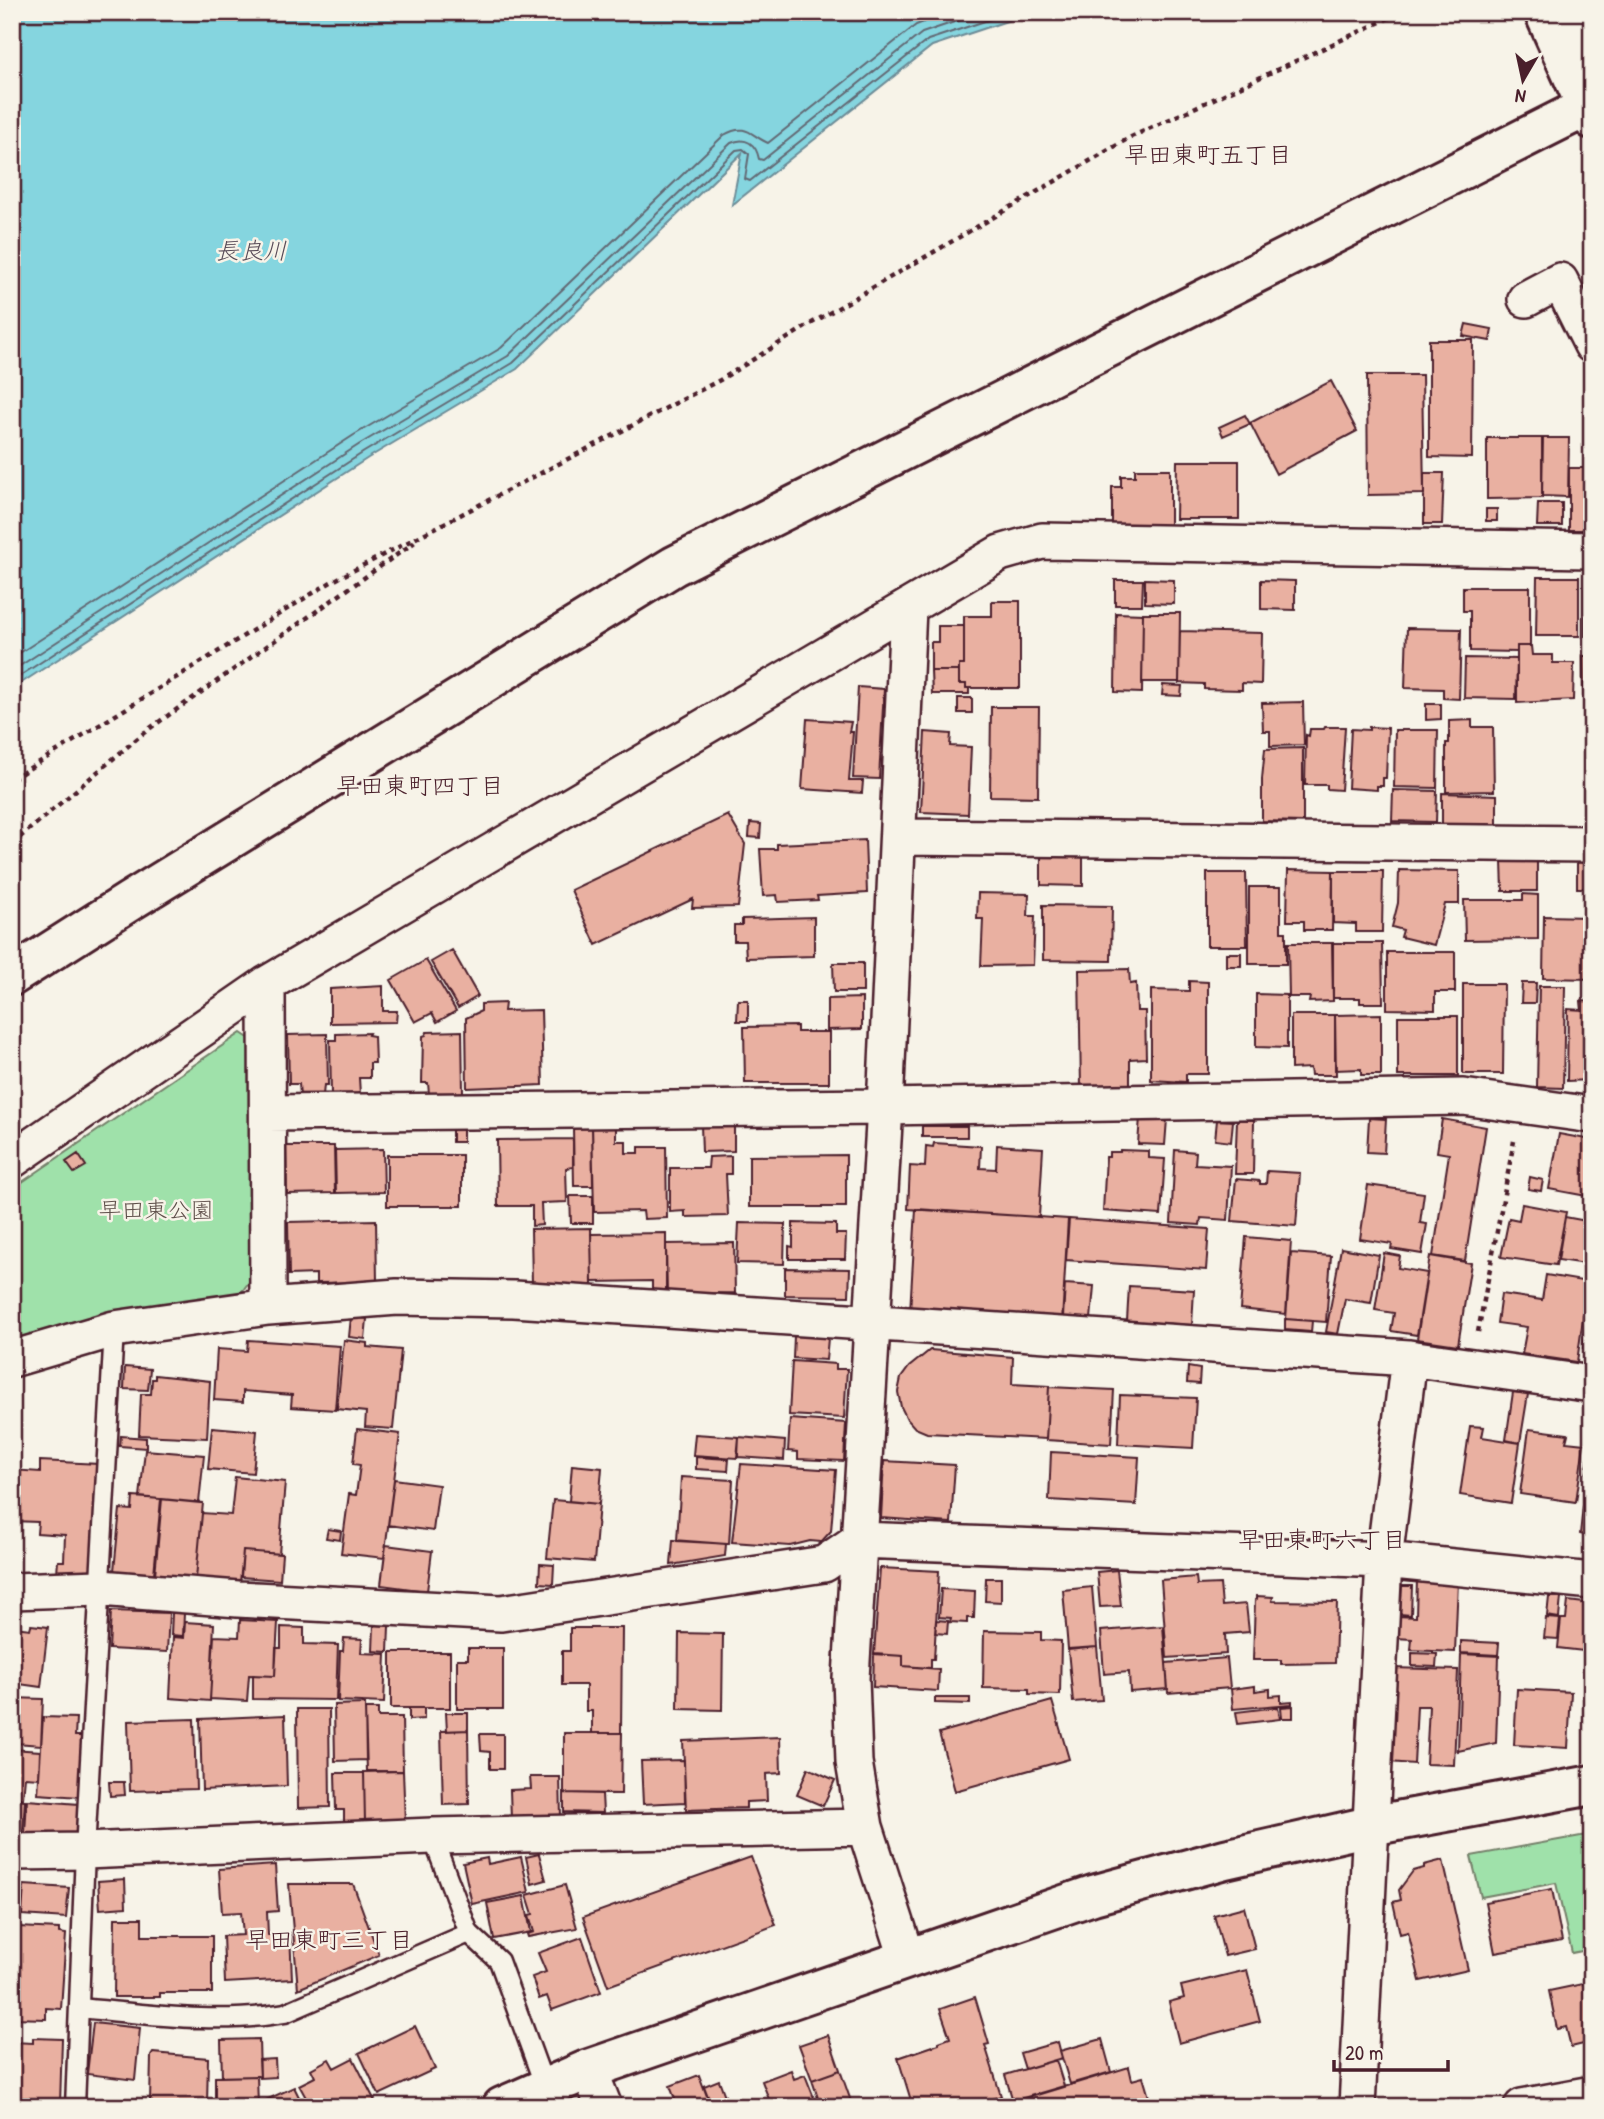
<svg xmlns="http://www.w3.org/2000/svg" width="1604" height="2119" font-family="'Patrick Hand','Klee One',sans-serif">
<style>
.green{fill:#9fe1aa;stroke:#74806a;stroke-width:2}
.water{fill:#85d5df;stroke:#6d8c97;stroke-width:2}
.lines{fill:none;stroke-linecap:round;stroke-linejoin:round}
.shore{stroke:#626873;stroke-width:2}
.building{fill:#e9b0a1;stroke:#4a1f2b;stroke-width:2}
.service-casing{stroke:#4a1f2b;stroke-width:23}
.minor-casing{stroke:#4a1f2b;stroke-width:40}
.tertiary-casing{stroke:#4a1f2b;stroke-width:44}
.path{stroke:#4a1f2b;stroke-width:4.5;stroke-dasharray:5 5;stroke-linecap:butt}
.service{stroke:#f7f3e8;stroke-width:18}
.minor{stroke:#f7f3e8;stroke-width:35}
.tertiary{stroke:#f7f3e8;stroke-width:38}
.labels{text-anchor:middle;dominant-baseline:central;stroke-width:5;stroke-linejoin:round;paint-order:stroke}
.park-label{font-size:23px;fill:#5f504b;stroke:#f7f3e8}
.neighbourhood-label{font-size:24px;fill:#4a1f2b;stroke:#f7f3e8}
.water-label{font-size:24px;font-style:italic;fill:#594c58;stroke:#f7f3e8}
</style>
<rect width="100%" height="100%" fill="#f7f3e8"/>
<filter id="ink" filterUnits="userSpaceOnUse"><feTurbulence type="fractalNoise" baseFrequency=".0143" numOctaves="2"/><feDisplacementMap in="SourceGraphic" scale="14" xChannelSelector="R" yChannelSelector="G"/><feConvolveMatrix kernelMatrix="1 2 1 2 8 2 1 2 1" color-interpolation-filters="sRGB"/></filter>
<g filter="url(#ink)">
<!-- green -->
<path class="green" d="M241,1033l12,8 -1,237 -12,16 -228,50v-155z
M1592,1834v115l-20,4 -16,-70 -75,14 -10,-41z"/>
<!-- water -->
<path class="water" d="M12,12h1022l-102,34 -200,159 10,-52 -225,216 -149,89 -356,231z"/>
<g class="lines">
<!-- shore -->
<path class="shore" d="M12,658l342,-223 147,-87 223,-213c23,-13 27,1 44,8l148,-118 34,-13
M12,671l348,-227 148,-88 223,-213c15,-7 25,1 28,16l4,1 159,-127 62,-21
M12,681l352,-229 149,-89 223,-213 7,-1 6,5 -4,25 5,2 178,-141 84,-28"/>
</g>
<!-- building -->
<path class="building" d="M1466,324l26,5 -2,12 -27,-5z
M1429,340h44l-1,118 -43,-1z
M1367,375h55l2,119 -56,1z
M1331,381l26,50 -81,43 -26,-51z
M1245,415l5,9 -27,12 -4,-9z
M1487,438h55v60l-55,1z
M1543,438h26l-1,59 -26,-1z
M1177,461h62v58h-63z
M1569,468h23v62h-23z
M1135,469h35v59h-58v-41h9v-11h14z
M1424,473h20l-2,51h-18z
M1538,503h24v23h-25z
M1486,509h11v12h-11z
M1537,577h42v59h-43z
M1145,579l29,1v24l-29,-1z
M1115,580h28l-1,25h-27z
M1261,580l34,1v29l-34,-1z
M1463,587h67v59h-13v6l-47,-1v-40h-7z
M1585,589h7v47h-7z
M992,601h28v87h-54v-4h-7v-19h5v-49h28z
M1116,613l27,1 -1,79 -27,-1z
M1143,613h37l-1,69h-37z
M938,626h26v39h-5v6h-28v-29h7z
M1407,628l54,1 -2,70 -16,-1v-9l-38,-1z
M1180,631l82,2 -1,51 -19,-1v7l-38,-1v-5l-25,-1z
M1517,646h14l1,9h21v8h21l-1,37 -56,3z
M1583,656h9v45h-8z
M1465,658l52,1 -1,40 -52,-1z
M931,671h28v13h7v4h3v6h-37z
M1163,685l19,1 -1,10 -19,-1z
M858,687l26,2 -5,90 -26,-1z
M958,698h14v15h-14z
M1303,702l1,43 -34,1v-15h-7l-1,-28z
M1426,704h15v15l-15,1z
M991,707h48l-1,90 -48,-1z
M1586,716h6v88h-8z
M807,719l44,3 -2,10h4l-4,49h14l-1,12 -60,-4z
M1472,720v7h21l1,64 -48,1v-49h3v-22z
M1325,727h20l-4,63 -14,-1v-4h-22l1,-50 3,1 1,-7h14z
M1369,727l19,1 -2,50h-3v8h-6v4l-29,-2 3,-59 18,1z
M1395,730h43l-1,58 -43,-1z
M925,732l26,2 -1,12 21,1 -3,67 -47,-2z
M1303,748v74l-41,-1v-42l3,-30z
M1393,790l44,1 -1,31 -44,-1z
M1442,793l55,2v30h-55z
M728,815l17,29 -7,63 -46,1 1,-9 -97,46 -25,-55z
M750,823l11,1 -1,14 -11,-1z
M865,840l2,53 -50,3 1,4 -40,2 -1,-7 -14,1 -3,-47h17v-5z
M1041,855l42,1v30l-42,-1z
M1577,858h15v30h-15z
M1502,861h35v30h-34z
M1288,870l45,1 -1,59h-28v-9h-17z
M1399,870l60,1v33h-14l-11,41 -33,-8 2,-7 -11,-3 6,-24z
M1333,871h50l-1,61h-26v-8l-23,-1z
M1207,873h39l1,73h-40z
M1249,887h32v45h5v32h-37z
M978,893l51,1 -1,22h7l-2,49 -52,1 2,-47h-6z
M1523,894l15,1v44l-73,1 -1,-40h59z
M1043,905l69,1 -1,55 -68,-1z
M1544,916l45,1v14h3v48l-49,-1z
M814,917v39l-68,2 -1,-17h-11v-16h8v-6z
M1288,943h44l1,58 -24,1 1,-5h-21z
M1333,943h49l1,60h-23v-5h-27z
M452,950l26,46 -20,12 -27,-46z
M1387,952h68v40h-20v18l-48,-1z
M1226,953h15v13h-15z
M426,960l30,51 -19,11 -5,-9 -17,9 -24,-42z
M833,963h30v29h-29z
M1129,969l1,15 6,-1 1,28h8l1,47 -16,1v28l-49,1 -2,-118z
M1189,981l19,1v92h-22v8l-35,-2v-90l38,1z
M1522,983h14l-1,20h-14z
M1463,984h41l-1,90h-40z
M383,986v25h14l-1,11 -66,1v-34z
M1539,986h26l-2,102 -26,-1z
M1256,994l31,1v53l-31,-1z
M862,998v31l-35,1v-31z
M738,1000h10v21h-11z
M1581,1001l11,1 -2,78 -23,1 1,-72 14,1z
M505,1003l-1,8 37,-1 2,75 -76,3 -1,-70 15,-7v-7z
M1381,1014v61h-20v-6l-26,1v-55z
M1291,1015h44l1,60h-25l-1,-7 -19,1z
M1398,1016h60v60h-60z
M797,1026v6h32v51h-84l-1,-56z
M462,1031l1,62 -34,1 -1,-11h-6l1,-47 3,-1 1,-3z
M369,1033l-1,2 6,1 1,27h-5v15h-11l1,16 -29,1 -1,-55h6v-6z
M327,1034l1,51h-4l-1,10h-23l-1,-11h-10l-1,-49z
M1140,1117l27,2 -2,26 -27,-1z
M1369,1118l17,1 -2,34 -17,-1z
M1442,1119l44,8 -21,134 -32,-5 16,-102 -12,-2z
M1217,1120l16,1 -2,21 -16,-2z
M1237,1120h17l-1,54h-18z
M592,1123h24v18h10v12h13v-6h27l1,71 -23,1 -1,-8 -49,1z
M734,1124v27l-32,1 -1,-27z
M922,1126h45v11h-45z
M573,1127h19l1,59h-19z
M452,1129h11v13h-11z
M1559,1134l33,6v57l-43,-8z
M573,1139v28l-7,1 1,34 -26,1 1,22 -10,1v-20h-34l-1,-66z
M934,1143l47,3 -1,22 16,1 1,-24 46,3 -4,69 -131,-8 2,-43 15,1 1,-21 7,1z
M286,1146h48l1,47 -48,1z
M383,1149l1,43 -48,1 -1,-43z
M1120,1150l29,1v7l16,1 -4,56 -58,-4 3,-54h3v-5h11z
M1175,1150l21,2 -1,12 36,2 -3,54 -27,-2 -1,7 -29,-2z
M78,1154l8,12 -12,7 -8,-11z
M387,1155h75v51h-75z
M846,1155v52h-97v-51z
M731,1156v18h-5l2,42 -43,1v-6l-15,1v-44h38l1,-11z
M1267,1171l33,2 -4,53 -64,-5 4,-42 24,2v3h6z
M1530,1177l13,3 -2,11 -13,-2z
M1368,1185l56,8 -4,30 7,1 -5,30 -31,-5 1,-5 -32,-5z
M570,1196h23v27h-22z
M1522,1204l44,8 -10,53 -55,-8 8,-39 10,2z
M916,1209l152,10 -6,102 -152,-9z
M1565,1217l27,5v43l-34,-5z
M1069,1219l140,10 -3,41 -140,-10z
M376,1220l1,62 -61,1v-9l-27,1 -1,-53z
M739,1223l46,1 -1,40 -47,-1z
M793,1223l43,1v10h10l-1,25h-56v-13l4,1z
M591,1228l1,58 -60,-1 -1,-56z
M666,1233v57h-14v-9l-60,1 -1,-48z
M1246,1237l45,4 -5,73 -46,-5z
M734,1243l1,50 -68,1 -1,-50z
M1341,1248l38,7 -8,48 -26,-4 -7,35 -12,-2z
M1291,1253l40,3 -5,66 -40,-3z
M1384,1253l16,3 -2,12 29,5 -10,62 -26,-4 3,-18 -19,-3z
M1430,1256l41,7 -13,82 -41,-6z
M785,1268l65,1 -1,27 -64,-1z
M1546,1275l42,7 -11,80 -55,-8 5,-27 -30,-4 4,-29 41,6z
M1065,1284l29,2 -3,33 -28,-2z
M1129,1286l65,4 -2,35 -65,-4z
M1592,1291v58l-9,-1z
M351,1317l16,2 -2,20 -16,-2z
M1285,1319l27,2 -1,11 -26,-2z
M794,1336l34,2 -2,22 -33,-2z
M248,1340l92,6 -5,64 -44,-3 1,-12 -49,-4v11l-29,-2 3,-51 30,2z
M344,1340l23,3v4l34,3 -8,79 -28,-2 1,-15 -29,-3z
M930,1350l83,7 -1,27 37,2 -3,53 -119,-6 -12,-5 -8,-9 -6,-12 -3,-15 3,-14 8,-11z
M792,1361l44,3v5h11l-3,49 -55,-3z
M125,1367l25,2 -2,21 -24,-1z
M1188,1367l12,2 -1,15 -12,-1z
M155,1375l55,6 -3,57 -68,-3 2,-41h10l1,-15h3z
M1049,1387l65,3 -3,54 -65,-4z
M1513,1392l15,2 -8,49 -14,-3z
M1120,1395l76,3 -3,50 -75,-4z
M790,1419l56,4 -2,38 -46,-2v-7l-10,-1z
M1470,1426l14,1 -2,10 38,6 -9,60 -51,-8z
M212,1427l45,4 -4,42 -45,-4z
M357,1429l43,5 -16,124 -43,-5 8,-59 7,1 4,-30 -7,-1z
M1529,1429l39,5 -2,8 18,2 -8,58 -56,-8z
M695,1434l44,3 -2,21 -44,-3z
M121,1436l25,2v10l-26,-2z
M1592,1436v42l-6,-1z
M739,1437l46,4 -1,19 -46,-3z
M145,1450l59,5 -5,48 -59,-6z
M1051,1452l88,5 -3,48 -87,-5z
M696,1457l33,2 -1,12 -32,-2z
M40,1461l59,3 -6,108 -36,1 1,-12h6l1,-26 -28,-2 1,-11 -26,-1v-51l28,2z
M884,1461l71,4 -4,58 -70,-5z
M741,1464l95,6 -5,61 -10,11 -11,-1 -20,5 -58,-4z
M572,1465l30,3 -3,36 -30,-3z
M235,1477l50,5 -6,72 -36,-3 -3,31 -44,-3 6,-66 29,2z
M681,1477l52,3 -4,64 -52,-3z
M394,1479l45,6 -6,46 -45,-6z
M1592,1493v46h-5l1,-3 -8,-2 3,-27 7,1z
M133,1497l28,2 -7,75 -40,-3 6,-62 12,1z
M162,1499l41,4 -7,75 -41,-3z
M553,1500l46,4 -5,58 -47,-4z
M328,1529l13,2 -1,9 -14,-2z
M673,1540l53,4 -1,12 -54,9z
M386,1545l46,6 -5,40 -46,-6z
M243,1551l39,3 -2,26 -39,-3z
M540,1564l14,1 -1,19 -14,-1z
M880,1568l59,3 -5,88h-3v9l-28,-2v-10l-29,-2z
M1117,1570l4,36 -21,1 -3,-35z
M1196,1577l1,8 23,-1 2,22 24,-2 3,28 -24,2 1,20 -59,4 -6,-78z
M986,1578h15v24l-16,-1z
M1417,1579l41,2 -3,71 -44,-2 1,-11 -16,-1 1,-22 19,1z
M1402,1586h10l-1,29 -11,-1z
M1092,1587l5,60 -29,2 -5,-59z
M941,1589l34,2 -1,27h-7v5l-17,-1 1,-4 -12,-1z
M1257,1596l16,1 -1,4 65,1 -2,61 -54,1v-4h-28l2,-60 2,-1z
M1549,1597h12l-2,21 -12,-2z
M1568,1601l24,3v48l-34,-4 3,-29h5z
M111,1611l58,2 -2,39 -58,-3z
M172,1613h12l-1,23 -12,-1z
M1546,1618l14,1 -2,20 -14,-1z
M240,1620l38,2 -3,54 -26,-1 -2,26 -37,-2 4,-63 25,1z
M936,1620l12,1 -1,13 -12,-1z
M185,1622l29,2 -4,77 -40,-3 3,-61 11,1z
M31,1625l17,2 -7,60 -29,-4 2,-56 16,2z
M374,1625l15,1 -1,26 -15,-1z
M1163,1626l5,63 -38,3 -1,-20 -25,2 -3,-43z
M281,1627l23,1v16l34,1 -2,55 -83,-1v-24l22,1 1,-28h5z
M570,1628h52l-1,105h-29v-22h-6v-26h-24v-34h8z
M984,1631l57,1v8l20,1 -1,54 -31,-1v-5l-46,-1z
M679,1633l44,1 -1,76 -44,-1z
M344,1638l18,1 -1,14 25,1 -2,49 -46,-2 2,-50h3z
M1461,1641l38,2 -1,12 -37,-2z
M1097,1647l5,53 -29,2 -5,-52z
M468,1648h35v61h-46v-50h11z
M391,1652h59v56h-59z
M1412,1653l25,1 -1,13 -24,-1z
M874,1654l29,2v10l36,3 -1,22 -65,-4z
M1461,1654l38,2 -3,87 -38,8z
M1227,1658l3,30 -62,5 -2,-30z
M1393,1668l65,2 -4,95 -28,-1 3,-58h-12l-3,58 -25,-2z
M1255,1686v5l15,-2v7l11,-1v7l11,-1v3l-59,5 -2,-20z
M1517,1689l54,3 -3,56 -54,-3z
M12,1698l31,1 -2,46 -25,-2 1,-10h-5z
M935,1698h35v6l-35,-1z
M1052,1701l17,58 -114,32 -16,-58z
M365,1704l1,56 -31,1 -1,-56z
M1293,1706v12h-11l-1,-11z
M1278,1707l2,12 -42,5 -2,-12z
M409,1708h15v11l-15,1z
M297,1709h32l1,98 -32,1z
M365,1709h13v8h24l1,54h-36z
M446,1713h22v17l-21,1z
M285,1715l2,71 -85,4 -2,-71z
M43,1717l33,1 -1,18h8l-3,61 -42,-3z
M194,1719l2,70 -66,2 -2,-70z
M468,1730l1,74 -26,1 -2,-74z
M564,1733h58l-1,61 -57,-1z
M480,1734h23v35h-13v-17l-9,-1z
M780,1737l1,36 -15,1 1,27 -21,1v6l-60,2 -3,-69z
M12,1749l28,2 -1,27 -14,-1 -2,21 -11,-1z
M684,1760l1,42 -42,2 -2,-43z
M808,1768l27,12 -12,26 -26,-11z
M403,1771l2,51h-40l-1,-50z
M335,1773h29l1,49h-21v-12h-8z
M530,1777h30l1,40 -50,2 -1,-29 21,-1z
M109,1782h15l1,13 -15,1z
M564,1793l38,1 1,19 -39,-1z
M12,1799l13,1 -2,31 -11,-1z
M27,1800l52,4 -1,33 -53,-4z
M539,1854l7,26 -14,4 -6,-27z
M521,1857l8,35 -57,12 -9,-41 24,-5 1,6z
M751,1857l25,68 -168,61 -25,-69z
M1443,1860l25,110 -48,11 -12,-49 -8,2 -7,-32 8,-2 -2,-10 14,-19 11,-3v-3z
M275,1865l3,46 -11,1 1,23 22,-2 2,46 -67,4 -2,-47 20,-1 -2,-23 -19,1 -3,-44z
M125,1879l1,28 -26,2 -2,-28z
M289,1884h64l26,71 -81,34z
M24,1885l45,3 -3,30 -44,-3z
M565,1885l12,43 -49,9 -1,-3 7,-2 -5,-17 4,-1 -6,-19z
M1552,1889l10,52 -67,12 -10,-51z
M524,1896l7,36 -37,7 -7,-36z
M1244,1907l11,42 -30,7 -11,-41z
M115,1918h27v18h70v57h-52v4h-46z
M18,1927l41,2v4l7,1 -5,75 -15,-1v11l-34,-1v-49h4z
M582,1937l19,55 -49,18 -5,-14 -8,3 -7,-22 14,-5 -8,-19z
M1247,1970l13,51 -81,22 -10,-41 15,-4 -3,-12z
M1592,1982v60l-21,5 -5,-20 -9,2 -8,-38z
M975,1997l14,47 -4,1 16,51 -34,11h-54l-15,-49 41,-14v-2l11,-4 -10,-29z
M93,2023l47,5 -5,52 -48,-6z
M415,2026l20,43 -56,26 -20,-42z
M828,2035l12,35 -28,10 -13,-35z
M33,2038l29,1 -2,65 -26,-1v4h-22v-65l21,1z
M259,2039l1,37 -38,1 -1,-37z
M1102,2039l9,33 -41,12 -10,-33z
M1058,2042l4,16 -37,11 -5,-16z
M153,2053l55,5 -1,46 -23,-1v4h-32v-5l-2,1 1,-47z
M353,2058l25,49h-54l-3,-8 -11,6 -11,-20 16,-8 -4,-8 18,-10 5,9z
M275,2059l1,18 -16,1 -1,-18z
M1056,2060l8,26 -51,15 -8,-26z
M1129,2067l3,13 11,-3 9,30h-122l-3,-9z
M791,2070l3,9 11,-4 11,28 -9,4h-35l-10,-26z
M840,2070l13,37h-32l-9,-27z
M699,2075l12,32h-33l-8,-21z
M257,2076l1,29 -43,1v-29z
M719,2080l10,27h-17l-8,-21z
M294,2087l10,20h-35l-3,-7z"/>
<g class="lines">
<!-- service casing -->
<g class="service-casing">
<path id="service" d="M469,1933l30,28 46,126
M79,2008c68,6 138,17 206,5l184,-80 -37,-97
M75,2107l10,-256 29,-522"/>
</g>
<!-- minor casing -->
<g class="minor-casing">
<path id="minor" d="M1526,299l34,-18 32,64
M899,837l693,7
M267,984l1,323
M268,1113l617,-6 23,-498
M12,1160l255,-176 733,-431 42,-12 550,9
M12,1359l102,-30 154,-22 129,-10 117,2 895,59 183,26
M12,1591l88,-3 138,11 263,14 323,-49 35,-24 525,20 208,21
M12,1852l73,-1 347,-15 433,-9
M907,1957l-42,-130 -11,-65 -3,-84 34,-571 578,-10 129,18
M589,2069l15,38
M1357,2107l27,-547 25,-202
M1522,2107l70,-13"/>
</g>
<!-- tertiary casing -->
<g class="tertiary-casing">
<path id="tertiary" d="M1544,12l48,107
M1577,12l15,31
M12,976l118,-75 544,-335 918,-462
M502,2107l87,-38 504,-174 132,-36 145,-33 222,-41"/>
</g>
<!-- path -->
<path class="path" d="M12,779l319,-197 389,-202 92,-57 319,-186 271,-125
M12,844l134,-113 269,-189
M1478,1332l36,-191"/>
<!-- service -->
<use href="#service" class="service"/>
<!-- minor -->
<use href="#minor" class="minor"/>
<!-- tertiary -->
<use href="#tertiary" class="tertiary"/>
</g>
</g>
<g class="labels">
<!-- park labels -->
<g class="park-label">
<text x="156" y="1209">早田東公園</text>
</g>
<!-- neighbourhood labels -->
<g class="neighbourhood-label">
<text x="1208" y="154">早田東町五丁目</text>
<text x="420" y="785">早田東町四丁目</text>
<text x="1322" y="1539">早田東町六丁目</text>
<text x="329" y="1939">早田東町三丁目</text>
</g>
<!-- water labels -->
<g class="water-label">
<text x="251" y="250">長良川</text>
</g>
</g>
<!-- margin -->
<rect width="1604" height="2119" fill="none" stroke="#f7f3e8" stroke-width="42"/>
<rect x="21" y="21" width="1562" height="2077" fill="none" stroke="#4a1f2b" stroke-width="2.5" filter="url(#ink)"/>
<!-- north arrow -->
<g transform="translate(1523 80) rotate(189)" stroke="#f7f3e8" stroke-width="5" paint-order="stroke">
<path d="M0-5L12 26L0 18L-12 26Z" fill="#4a1f2b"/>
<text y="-10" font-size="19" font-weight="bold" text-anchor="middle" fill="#4a1f2b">N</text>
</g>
<!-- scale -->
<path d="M1334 2060v10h114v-10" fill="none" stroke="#4a1f2b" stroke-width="3.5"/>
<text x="1345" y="2060" font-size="21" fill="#4a1f2b" stroke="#f7f3e8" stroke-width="5" paint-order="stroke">20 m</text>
</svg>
